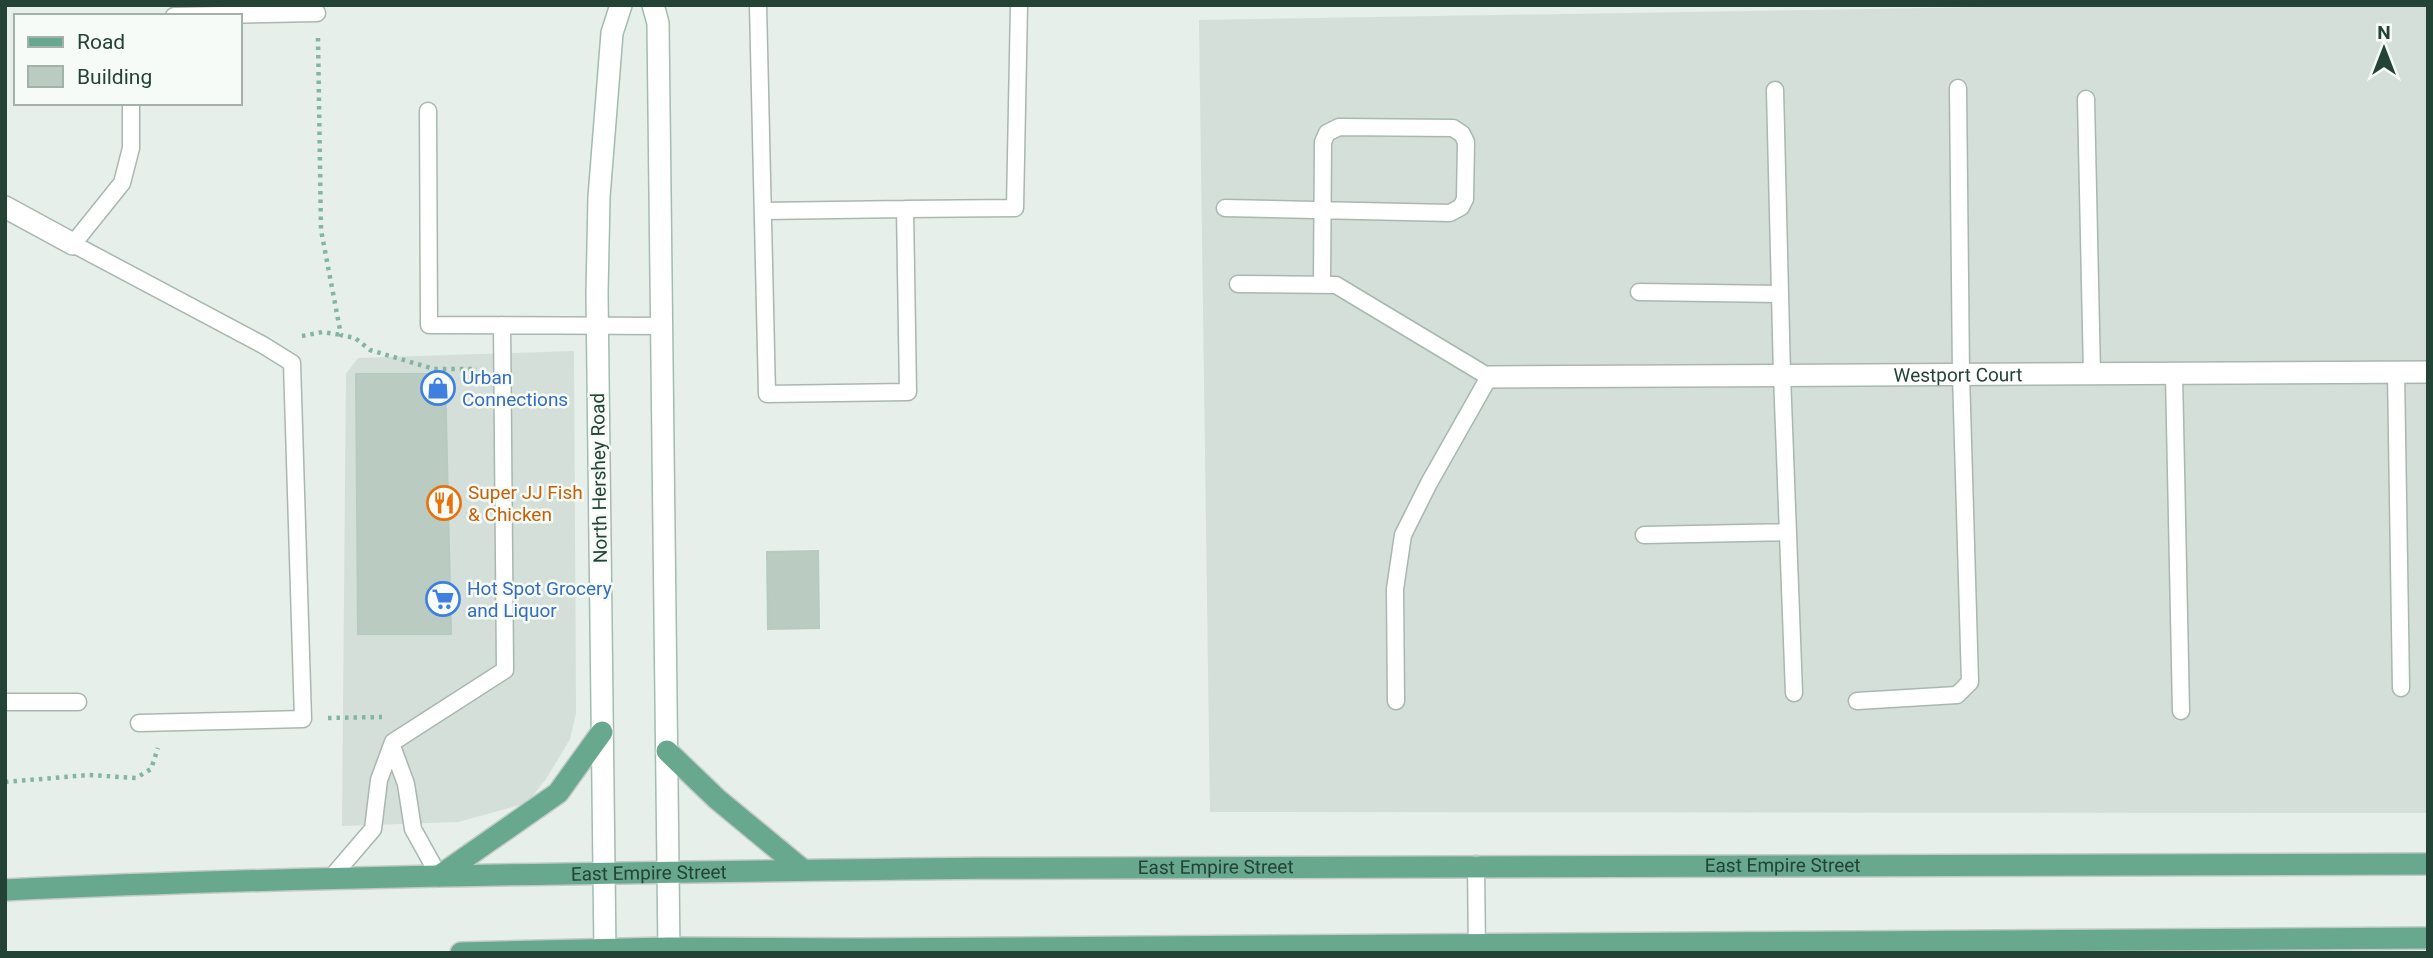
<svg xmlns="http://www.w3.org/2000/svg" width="2433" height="958" font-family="Roboto,sans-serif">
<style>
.built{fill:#d3dfd8}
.building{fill:#bacbc2;stroke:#b7cac0;stroke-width:2}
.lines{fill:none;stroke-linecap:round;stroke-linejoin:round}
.service-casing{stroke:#a8b8b0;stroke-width:19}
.minor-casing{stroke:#a8b8b0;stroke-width:24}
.secondary-casing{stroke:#a3bcb0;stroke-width:24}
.primary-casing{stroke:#c1cac7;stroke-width:24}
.path{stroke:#84b5a0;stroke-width:4.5;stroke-dasharray:3.5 5;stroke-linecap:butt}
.service{stroke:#fff;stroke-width:16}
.minor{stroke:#fff;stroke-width:21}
.secondary{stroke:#fff;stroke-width:21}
.primary{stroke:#67a88f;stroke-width:21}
.labels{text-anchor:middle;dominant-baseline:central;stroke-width:5;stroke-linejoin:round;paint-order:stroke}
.street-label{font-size:19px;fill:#234336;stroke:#f7fbf8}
.shop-label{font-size:19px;fill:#366cbe;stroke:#f7fbf8;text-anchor:start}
.food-label{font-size:19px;fill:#c56008;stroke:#f7fbf8;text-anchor:start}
</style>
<rect width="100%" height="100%" fill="#e6efea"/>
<!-- built -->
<path class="built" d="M2108,5h320v808l-1218,-1 -11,-792z
M574,351l2,362 -6,26 -24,40 -19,24 -69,19 -116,4 4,-452 12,-16z"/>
<!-- building -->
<path class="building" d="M356,374h89l6,260h-93z
M818,551l1,77 -51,1 -1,-77z"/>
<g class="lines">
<!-- service casing -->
<g class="service-casing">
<path id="service" d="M758,5l9,389 141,-2 -3,-183 110,-1 4,-203
M174,16l143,-3
M1775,90l7,285 12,318
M2086,99l6,275
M131,103v45l-9,35 -49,61 190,101 29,18 11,356 -164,4
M428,111l1,214 233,1
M1225,208l225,5 11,-6 4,-8 1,-57 -4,-8 -9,-6 -114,-1 -12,6 -4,9 -1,142
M763,211l142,-2
M1238,284l98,1 153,92 -60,106 -26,52 -8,54 1,112
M1639,292l141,2
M2396,372l5,316
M2174,374l7,337
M1644,535l144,-3
M1857,701l100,-6 13,-13 -9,-308 -3,-286
M5,702h73
M392,746l14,38 7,45 26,47
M1476,864l1,89
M331,878l42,-49 6,-49 14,-38 112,-72 -3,-345"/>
</g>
<!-- minor casing -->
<g class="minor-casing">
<g id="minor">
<path d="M5,207l68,37"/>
<path id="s1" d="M1489,377l939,-5"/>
</g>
</g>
<!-- secondary casing -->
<g class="secondary-casing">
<path id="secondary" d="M653,5l5,18 11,930
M605,953l-8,-660 2,-96 13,-164 9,-28"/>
</g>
<!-- primary casing -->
<g class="primary-casing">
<g id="primary">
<path d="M667,751l50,48 86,71"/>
<path d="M439,876l119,-83 44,-61"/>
<path id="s2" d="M5,890c300,-14 601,-17 901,-21 507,-5 1014,-4 1522,-5"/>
<path d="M461,953l208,-5 190,1 1569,-11"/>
</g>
</g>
<!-- path -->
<path class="path" d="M318,38l3,192 20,105 14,3 15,12 64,19h43
M302,336l21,-4 18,3
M328,718l54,-1
M5,782l84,-7 47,3 15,-9 7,-21"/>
<!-- service -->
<use href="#service" class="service"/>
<!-- minor -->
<use href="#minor" class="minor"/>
<!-- secondary -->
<use href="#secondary" class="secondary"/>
<!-- primary -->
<use href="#primary" class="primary"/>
</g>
<!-- icons -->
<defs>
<g id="shop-ring" transform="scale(1.75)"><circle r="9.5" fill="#f7fbf8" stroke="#3f7fe0" stroke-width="1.5"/><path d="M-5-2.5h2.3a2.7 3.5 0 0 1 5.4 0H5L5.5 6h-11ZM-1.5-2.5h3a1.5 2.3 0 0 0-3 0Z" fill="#3f7fe0"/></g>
<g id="restaurant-ring" transform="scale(1.75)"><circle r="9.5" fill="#f7fbf8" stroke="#e8710a" stroke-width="1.5"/><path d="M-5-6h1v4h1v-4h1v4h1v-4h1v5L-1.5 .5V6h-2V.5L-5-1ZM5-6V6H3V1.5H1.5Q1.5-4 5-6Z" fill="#e8710a"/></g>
<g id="supermarket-ring" transform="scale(1.75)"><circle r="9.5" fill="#f7fbf8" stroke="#3f7fe0" stroke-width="1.5"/><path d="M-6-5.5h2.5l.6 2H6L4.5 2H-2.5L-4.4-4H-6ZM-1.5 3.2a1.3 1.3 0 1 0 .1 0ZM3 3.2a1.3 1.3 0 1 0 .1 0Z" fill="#3f7fe0"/></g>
</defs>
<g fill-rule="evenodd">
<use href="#shop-ring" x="438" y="388"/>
<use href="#restaurant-ring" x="444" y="503"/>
<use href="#supermarket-ring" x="443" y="599"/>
</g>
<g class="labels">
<!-- street labels -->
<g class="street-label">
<text stroke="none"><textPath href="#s1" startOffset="469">Westport Court</textPath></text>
<text transform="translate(599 478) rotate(-91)">North Hershey Road</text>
<text stroke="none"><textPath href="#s2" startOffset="1778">East Empire Street</textPath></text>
<text stroke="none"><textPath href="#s2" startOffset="1211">East Empire Street</textPath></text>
<text stroke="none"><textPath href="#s2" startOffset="644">East Empire Street</textPath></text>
</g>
<!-- shop labels -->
<g class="shop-label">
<text x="462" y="377">Urban<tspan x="462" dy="22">Connections</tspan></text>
<text x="467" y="588">Hot Spot Grocery<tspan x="467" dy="22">and Liquor</tspan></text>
</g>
<!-- food labels -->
<g class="food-label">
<text x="468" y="492">Super JJ Fish<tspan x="468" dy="22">&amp; Chicken</tspan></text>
</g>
</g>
<!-- border -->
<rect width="2433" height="958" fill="none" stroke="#234336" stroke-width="14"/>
<!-- legend -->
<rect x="14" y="14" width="228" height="91" fill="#f7fbf8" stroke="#a2b1aa" stroke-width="2"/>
<rect x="28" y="37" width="35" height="10" fill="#67a88f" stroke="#a2b1aa" stroke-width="2"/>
<text x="77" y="49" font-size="21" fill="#234336">Road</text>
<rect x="28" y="66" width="35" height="21" fill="#bacbc2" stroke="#a2b1aa" stroke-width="2"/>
<text x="77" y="84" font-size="21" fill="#234336">Building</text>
<!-- north arrow -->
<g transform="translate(2384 49)" stroke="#f7fbf8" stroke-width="5" paint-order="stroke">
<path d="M0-5L12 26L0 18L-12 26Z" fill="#234336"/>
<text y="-10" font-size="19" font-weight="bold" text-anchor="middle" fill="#234336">N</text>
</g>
</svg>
